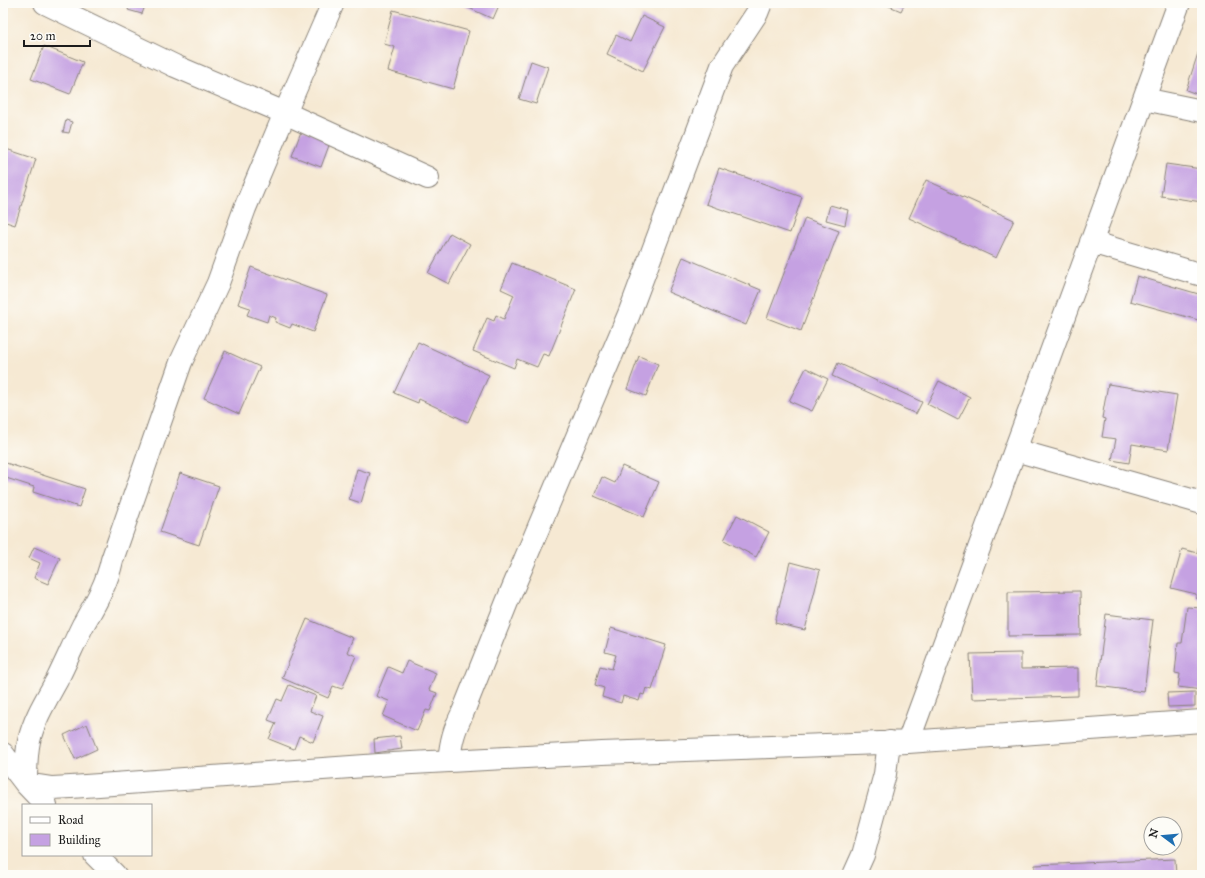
<svg xmlns="http://www.w3.org/2000/svg" width="1205" height="878" font-family="'IM FELL Great Primer',serif">
<style>
.building{fill:#c5a1e2}
.lines{fill:none;stroke-linecap:round;stroke-linejoin:round}
.minor-casing{stroke:#898278;stroke-width:24}
.minor{stroke:#fff;stroke-width:22}
</style>
<rect width="100%" height="100%" fill="#fdfcf7"/>
<filter id="ink" filterUnits="userSpaceOnUse"><feTurbulence type="fractalNoise" baseFrequency=".025" numOctaves="2"/><feDisplacementMap in="SourceGraphic" scale="8" xChannelSelector="R" yChannelSelector="G"/><feConvolveMatrix kernelMatrix="1 2 1 2 8 2 1 2 1" color-interpolation-filters="sRGB"/></filter>
<filter id="wash" filterUnits="userSpaceOnUse"><feTurbulence type="fractalNoise" baseFrequency=".012" numOctaves="4" result="noise"/><feDisplacementMap in="SourceGraphic" scale="16" xChannelSelector="R" yChannelSelector="G"/><feGaussianBlur stdDeviation="0.9" result="paint"/><feColorMatrix in="noise" values="0 0 0 0 0 0 0 0 0 0 0 0 0 0 0 0 0 1.4 0 .05"/><feComposite in="paint" operator="in"/></filter>
<g filter="url(#wash)">
<rect width="100%" height="100%" fill="#f6e9d3"/>
<g id="blocks">
<!-- building -->
<path class="building" d="M130,3h16l-4,11 -14,-4z
M458,3h42l-7,16z
M882,3h23l-4,8z
M393,10l76,21 -16,58 -65,-18 7,-24 -11,-3z
M642,16l23,11 -22,44 -36,-17 9,-19 14,7z
M1202,41v55l-16,-6z
M44,46l39,16 -13,32 -39,-15z
M531,61l17,6 -12,37 -17,-5z
M66,120l6,2 -3,11 -6,-1z
M302,129l29,11 -10,27 -29,-11z
M3,148l33,11 -21,66 -12,-4z
M1166,164l36,5v33l-41,-6z
M719,168l83,29 -12,36 -84,-29z
M926,180l88,40 -18,38 -87,-40z
M830,205l18,5 -3,15 -19,-5z
M805,218l34,13 -38,100 -34,-13z
M450,233l20,11 -21,40 -21,-11z
M683,257l78,33 -15,35 -78,-33z
M512,263l64,26 -27,67 -6,-2 -6,13 -20,-8 -3,9 -41,-17 14,-33 7,3 2,-6 8,4 10,-24 -13,-6z
M251,267l76,28 -14,37 -21,-8 -2,4 -15,-6 1,-4 -7,-3 -2,7 -20,-7 3,-7 -12,-4z
M1137,276l65,19v26l-72,-20z
M418,342l71,33 -21,47 -49,-23 -1,4 -24,-10z
M225,351l35,16 -21,47 -35,-16z
M639,356l19,8 -12,32 -19,-7z
M838,363l84,39 -6,12 -84,-38z
M806,368l22,11 -16,32 -23,-10z
M939,381l31,16 -12,23 -31,-16z
M1108,384l69,11 -9,55 -36,-6 -3,19 -17,-3 4,-21 -14,-2 3,-18 -3,-1z
M3,462l82,27 -6,18 -46,-15 1,-5 -31,-10z
M622,466l37,16 -15,35 -50,-21 8,-19 13,6z
M357,469l13,4 -9,30 -12,-4z
M180,473l39,13 -20,59 -39,-13z
M737,515l32,17 -13,25 -32,-17z
M1200,540h2v60l-6,-2v-4l-25,-6 11,-39 15,4z
M34,547l26,11 -12,26 -14,-6 6,-15 -11,-5z
M790,562l30,8 -15,60 -30,-7z
M1080,591l1,44 -73,1v-44z
M1187,607l15,1v82l-24,-3 2,-13 -5,-1 3,-30h4z
M1106,614l47,6 -9,72 -47,-6z
M307,619l46,19 -6,14 9,4 -14,33 -9,-3 -5,12 -46,-20z
M611,628l55,17 -14,45 -6,-2 -2,7 -3,-1 -2,7 -16,-5 -2,7 -19,-6 2,-9 -9,-3 5,-19 12,3 4,-14 -11,-3z
M1021,653v16l57,-1v28l-106,3 -2,-45z
M407,661l29,12 -7,17 8,3 -7,18 -4,-1 -9,21 -34,-15 6,-15 -13,-5 12,-29 14,6z
M289,685l27,11 -6,15 13,5 -10,26 -14,-6 -5,13 -25,-10 7,-16 -8,-3 9,-21 5,2z
M1195,692v14l-27,1 -1,-14z
M87,724l10,25 -22,10 -11,-24z
M400,736l2,13 -27,4 -1,-14z
M1175,859l1,16h-141v-10z"/>
</g>
</g>
<g filter="url(#ink)">
<use href="#blocks" fill-opacity="0" stroke="#898278" stroke-width="1"/>
<g class="lines">
<!-- minor casing -->
<g class="minor-casing">
<path id="minor" d="M45,3l130,63 110,47 143,65
M333,3l-48,110 -40,95 -27,75 -37,79 -69,198c-5,24 -17,44 -29,65 -9,18 -17,37 -26,55 -11,20 -23,39 -28,61 -3,14 -3,29 -3,43l26,4 19,-1 322,-23 209,-11 306,-11 294,-21
M1144,99l58,12
M1091,242l111,33
M1015,450l187,53
M908,742l271,-739
M3,754l23,30 20,21
M449,761c2,-20 5,-31 14,-49l44,-110 122,-288 93,-248 35,-53 4,-10
M95,855l20,20
M854,875l9,-20 22,-81 4,-32"/>
</g>
<!-- minor -->
<use href="#minor" class="minor"/>
</g>
</g>
<!-- margin -->
<rect width="1205" height="878" fill="none" stroke="#fdfcf7" stroke-width="16"/>
<!-- legend -->
<rect x="22" y="804" width="130" height="52" fill="#fdfcf7" stroke="#a3a29f"/>
<rect x="30" y="817" width="20" height="6" fill="#ffffff" stroke="#a3a29f"/>
<text x="58" y="824" font-size="12" fill="#1c1c1c">Road</text>
<rect x="30" y="834" width="20" height="12" fill="#c5a1e2" stroke="#a3a29f"/>
<text x="58" y="844" font-size="12" fill="#1c1c1c">Building</text>
<!-- north arrow -->
<g transform="translate(1163 836) rotate(286)"><circle r="19" fill="#fdfcf7" stroke="#a3a29f"/>
<path d="M0-3L7 15L0 10L-7 15Z" fill="#1f6fb2"/>
<text y="-6" font-size="11" font-weight="bold" text-anchor="middle" fill="#1c1c1c">N</text>
</g>
<!-- scale -->
<path d="M24 40v6h66v-6" fill="none" stroke="#1c1c1c" stroke-width="2"/>
<text x="30" y="40" font-size="12" fill="#1c1c1c" stroke="#fdfcf7" stroke-width="3" paint-order="stroke">20 m</text>
</svg>
